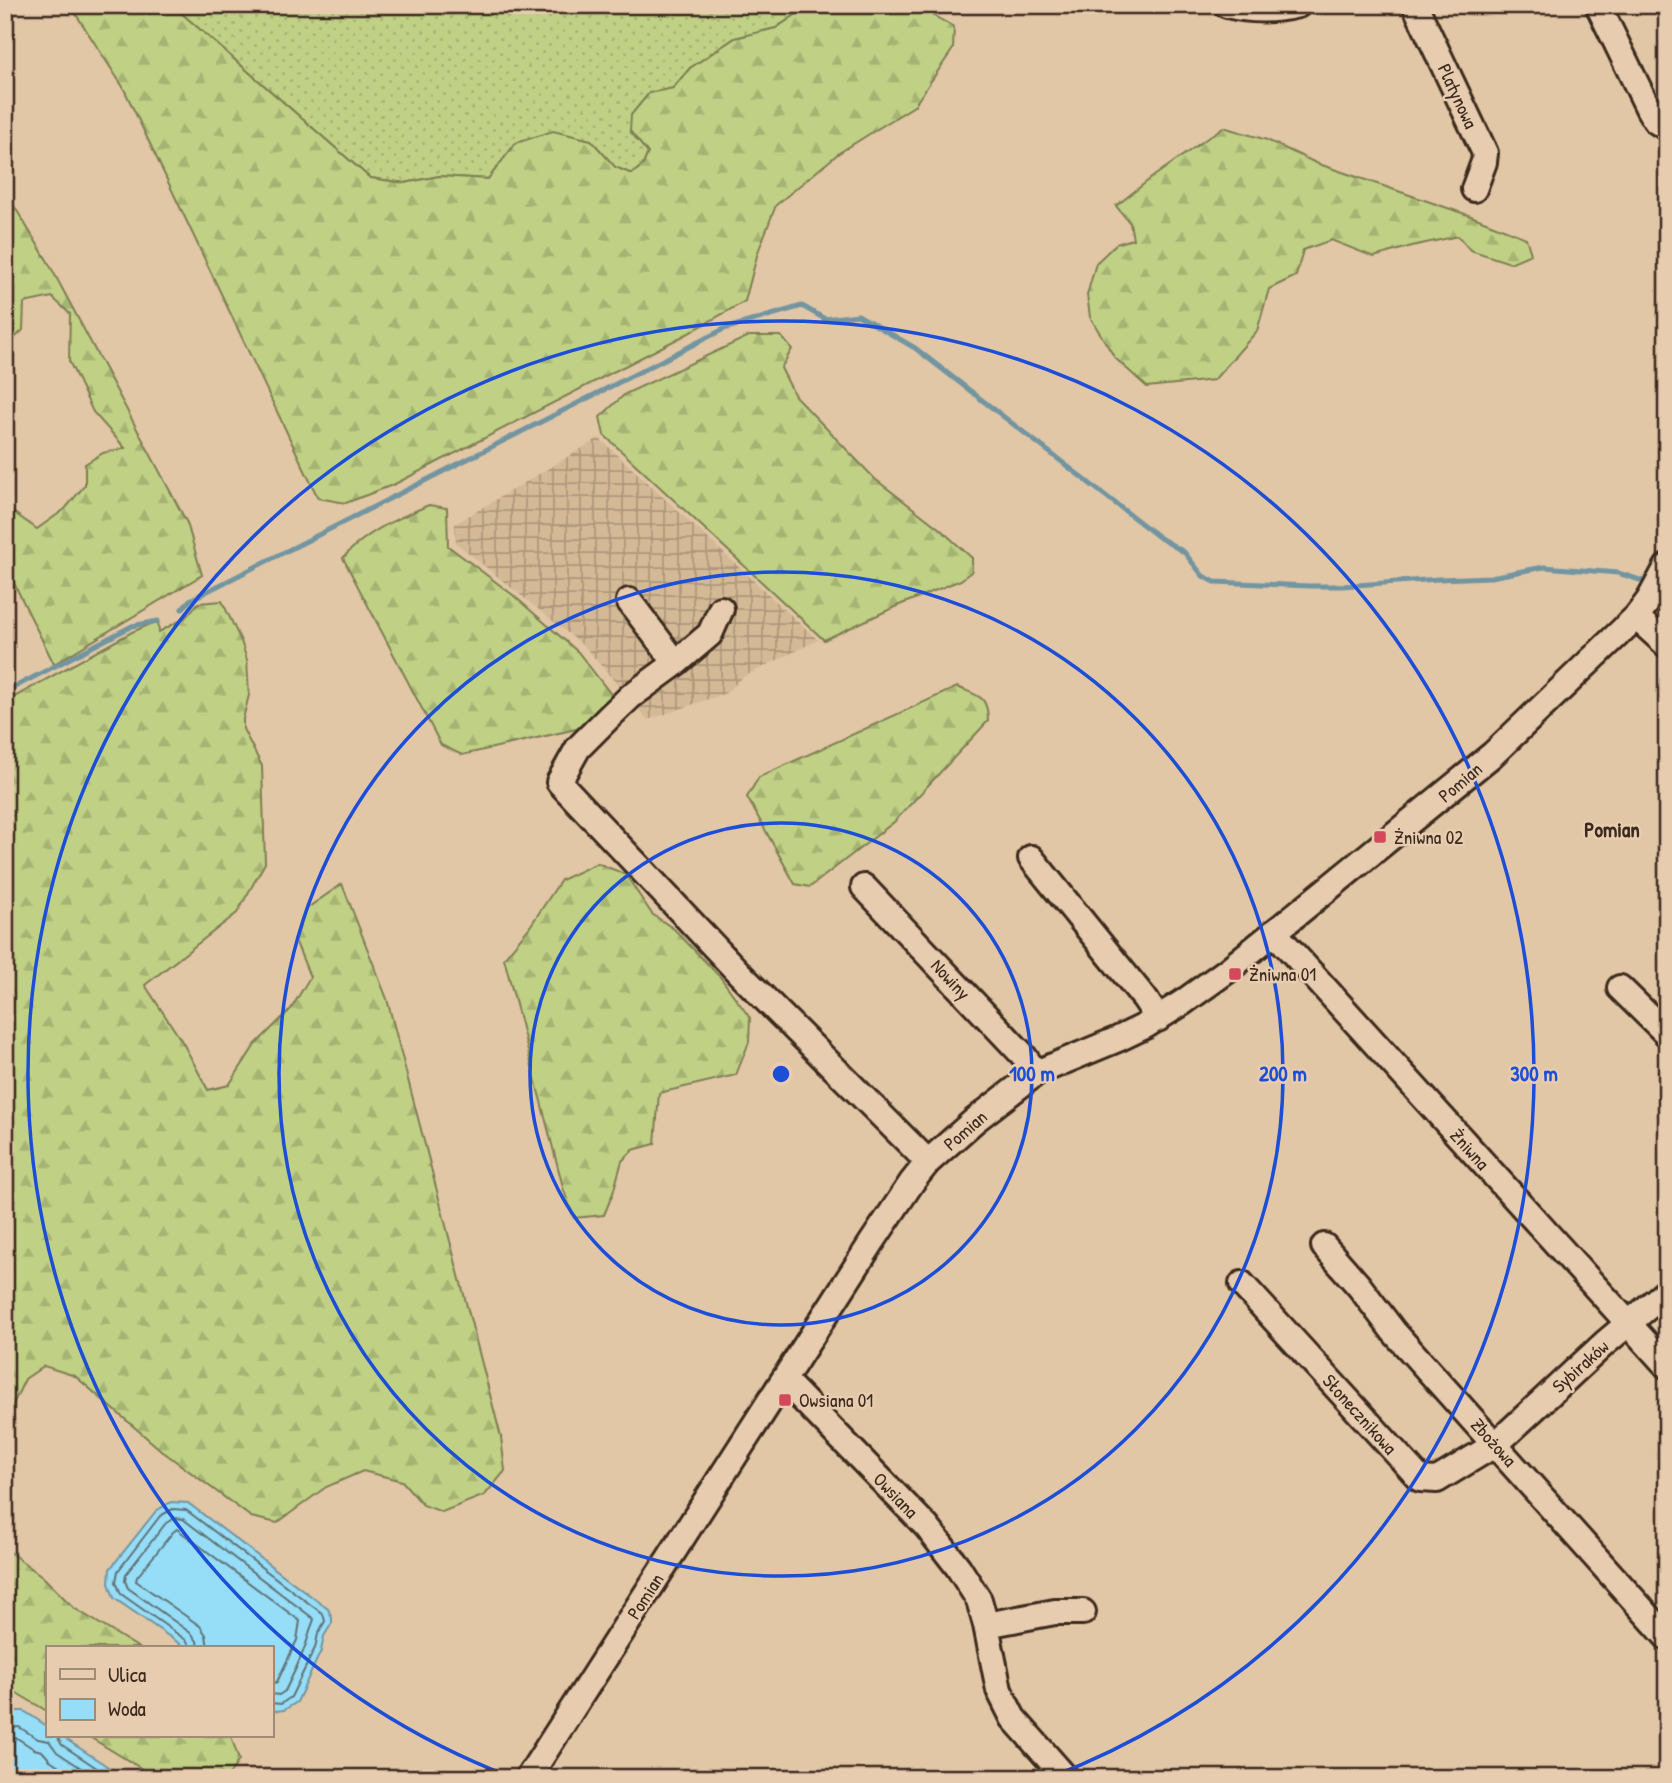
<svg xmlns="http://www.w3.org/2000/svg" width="1672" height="1783" font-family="'Patrick Hand',sans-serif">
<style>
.industrial{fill:url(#industrial-grid)}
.grass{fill:url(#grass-dots);stroke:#7e7e52;stroke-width:2}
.forest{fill:url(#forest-firs);stroke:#7e7e52;stroke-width:2}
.water{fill:#96ddf8;stroke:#7295a1;stroke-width:2}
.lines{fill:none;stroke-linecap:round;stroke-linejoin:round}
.shore{stroke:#5f7275;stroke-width:2}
.stream{stroke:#7295a1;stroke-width:5}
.minor-casing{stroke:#3b2a1e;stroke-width:30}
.minor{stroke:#e7ccaf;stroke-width:24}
.ring{fill:none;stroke:#1d4ed8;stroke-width:3.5}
.poi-dot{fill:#d1495b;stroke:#e7ccaf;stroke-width:2.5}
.labels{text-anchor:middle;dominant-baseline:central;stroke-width:5;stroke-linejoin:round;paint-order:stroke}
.street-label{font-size:19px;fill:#3b2a1e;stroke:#e7ccaf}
.poi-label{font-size:19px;fill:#3b2a1e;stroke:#e7ccaf;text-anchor:start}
.neighbourhood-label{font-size:21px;font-weight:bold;fill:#3b2a1e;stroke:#e7ccaf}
.centre{fill:#1d4ed8;stroke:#e7ccaf;stroke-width:3.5}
.ring-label{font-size:21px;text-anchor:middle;font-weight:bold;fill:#1d4ed8;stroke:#e7ccaf;stroke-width:5;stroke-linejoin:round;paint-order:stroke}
</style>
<defs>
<pattern id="industrial-grid" width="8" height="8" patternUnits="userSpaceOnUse" patternTransform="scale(1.75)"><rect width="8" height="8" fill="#d4b996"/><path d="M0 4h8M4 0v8" fill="none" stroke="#ad977a"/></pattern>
<pattern id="grass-dots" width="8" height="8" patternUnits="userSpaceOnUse" patternTransform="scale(1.75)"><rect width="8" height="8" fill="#c0d186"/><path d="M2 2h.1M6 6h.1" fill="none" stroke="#a6b473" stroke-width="1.8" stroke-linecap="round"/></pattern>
<pattern id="forest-firs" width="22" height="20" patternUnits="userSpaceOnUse" patternTransform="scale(1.75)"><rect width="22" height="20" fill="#c0d186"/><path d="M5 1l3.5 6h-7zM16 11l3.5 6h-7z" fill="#a6b473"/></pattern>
</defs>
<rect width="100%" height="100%" fill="#e2c7a6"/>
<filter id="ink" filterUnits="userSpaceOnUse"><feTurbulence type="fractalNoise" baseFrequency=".0143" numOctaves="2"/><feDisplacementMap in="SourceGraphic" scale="14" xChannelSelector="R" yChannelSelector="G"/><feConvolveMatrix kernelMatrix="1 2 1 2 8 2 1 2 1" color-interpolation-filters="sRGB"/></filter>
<g filter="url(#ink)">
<!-- industrial -->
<path class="industrial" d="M599,438l219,202 -75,37 -17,16 -78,27 -63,-73 -129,-104 -1,-19z"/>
<!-- grass -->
<path class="grass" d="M172,5h638l-34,23 -41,10 -45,30 -17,20 -43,43 18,22 -5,12 -11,9 -17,-7 -24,-27 -75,3 -28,36 -49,-3 -34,7 -35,-5z"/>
<!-- forest -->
<path class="forest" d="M70,5h102l198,173 35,5 34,-7 49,3 28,-36 37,-12 38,9 24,27 17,7 11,-9 5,-12 -18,-22 1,-16 18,-22 24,-5 17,-20 45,-30 41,-10 34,-23h104l40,22 -1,22 -39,57 -75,47 -63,52 -18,47 -13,49 -58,33 -292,150 -49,19 -28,-5 -195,-411z
M1223,127l44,13 49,23 155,53 55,22 5,16 -21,9 -40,-13 -12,-14 -46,10 -38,11 -43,-17 -28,10 -7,26 -27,13 -12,42 -43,49 -67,7 -32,-29 -25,-41 -3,-22 9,-32 20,-19 17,-5 -3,-16 -14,-17 38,-30z
M5,191l42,69 140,263 15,52 -148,89 -49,-99v-53l5,-2 27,19 28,-20 20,-24v-21l18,-11 22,-5 -32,-36 -24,-51 1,-47 -18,-17 -28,6 -1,27 -18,17z
M749,336h32l11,13 -11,19 14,28 80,83 65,50 32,29v13l-11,9 -64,26 -73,34 -220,-205 -4,-18 25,-23z
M429,505l18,3 1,38 65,49 65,57 35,45 -28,30 -123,28 -21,-10 -98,-187c23,-27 54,-39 86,-53z
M222,601l19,40 6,19 2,35 -6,24v10l19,37 3,97 -28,50 -92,72 38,58 25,47 21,-5 26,-40 36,-36 19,-32 -15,-37 11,-31 36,-25 45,115 114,438 4,34 -20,24 -43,17 -19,-7 -21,-24 -39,-10 -37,16 -49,36 -26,-6 -89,-66 -87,-75 -31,-10 -19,13 -20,42v-719l127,-70 26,-11 1,11 26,-14 13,-15z
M957,687c21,9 31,8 31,34l-94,101 -84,65 -15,-3 -48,-87 12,-20z
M597,863l28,11 27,40 22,15 47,49 29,40 -1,24 -13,33 -77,18 -4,51 -22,6 -11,11 -9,32 -9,22 -30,3 -10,-27 -60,-233 25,-30 32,-48z
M5,1549l37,27 32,32 65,40h-92v63l-42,-25z
M88,1736h143l8,24 -12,18h-70z"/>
<!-- water -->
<path class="water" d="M171,1502l17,1 140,106 4,9v5l-8,13 -3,15 -24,51 -13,8 -8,1 -5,-3v-60h-85l-72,-50 -5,-15 1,-14 46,-58z
M12,1711h12l23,15v10h14l64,42h-120v-64z"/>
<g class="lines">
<!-- shore -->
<path class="shore" d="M189,1648v-4l-3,-4 -65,-46 -5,-12 2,-11 42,-55 13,-7 13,1 137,104 2,7 -7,13 -3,14 -24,49 -10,7 -10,-1
M198,1648l-1,-7 -5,-7 -64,-46 -3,-7 1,-7 40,-51 9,-5 8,1 131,100c-1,5 -4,9 -5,15 -5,20 -15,38 -24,57l-6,4 -8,-1
M208,1648l-2,-13 -6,-9 -64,-45 1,-4 36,-45 4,-3 123,92 -3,19 -20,42 -6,2
M5,1729l14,-2 19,12 11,2 8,11 39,26
M58,1736l1,4 3,5 50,33
M5,1739l12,-1 17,11 8,2 8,9 27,18"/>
<!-- stream -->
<path class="stream" d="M182,609l8,-9 534,-271 78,-23 23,13 33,-4 57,33 245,190 24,14 19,24 12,6 94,4h33l97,-7 52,-2 53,-10 74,6 25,8
M5,692l127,-66 26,-5"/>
<!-- minor casing -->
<g class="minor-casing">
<path id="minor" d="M1227,5c24,6 47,6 71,0
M1415,5l70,148 -1,9 -10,27
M1598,5l51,105 7,11 8,5 3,-1
M629,601l47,62 34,-29 11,-25
M1636,617l31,28
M676,663l-45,33 -22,21 -31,31 -19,34 181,192 188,188
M1031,858l114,141 13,20
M864,887l159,168 13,18
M1274,932l393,434
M1620,988l47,46
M1324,1246l35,40 35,46 273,305
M1242,1284l178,195 17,1 59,-36 109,-101 62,-52
M784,1380l143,147 31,40 21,33 7,25 13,65 14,28 53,60
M986,1625l69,-13h28
M528,1778l344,-536 40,-60 16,-20 46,-41 62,-48 82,-34 27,-13 37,-23 46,-33 265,-216 143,-137 13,-17 18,-33"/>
</g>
<!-- minor -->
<use href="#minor" class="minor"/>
</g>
</g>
<!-- distance rings -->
<g class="ring">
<circle cx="781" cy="1074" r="251"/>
<circle cx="781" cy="1074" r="502"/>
<path d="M511 1777A753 753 0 1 1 1051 1777"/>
</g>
<!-- markers -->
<g class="poi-dot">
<rect x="1373" y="830" width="14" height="14" rx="3.5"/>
<rect x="1228" y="967" width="14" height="14" rx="3.5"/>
<rect x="778" y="1393" width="14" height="14" rx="3.5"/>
</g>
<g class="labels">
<!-- street labels -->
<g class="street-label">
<text transform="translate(1458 96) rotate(65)">Platynowa</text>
<text transform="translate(1460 782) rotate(-40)">Pomian</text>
<text transform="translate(951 979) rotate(47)">Nowiny</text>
<text transform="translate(965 1130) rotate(-41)">Pomian</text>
<text transform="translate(1470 1149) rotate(48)">Żniwna</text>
<text transform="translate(1580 1366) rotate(-42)">Sybiraków</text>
<text transform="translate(1360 1414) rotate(48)">Słonecznikowa</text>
<text transform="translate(1494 1442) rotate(48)">Zbożowa</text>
<text transform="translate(896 1495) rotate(46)">Owsiana</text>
<text transform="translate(645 1596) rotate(-57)">Pomian</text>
</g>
<!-- poi labels -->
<g class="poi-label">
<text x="1394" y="837">Żniwna 02</text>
<text x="1249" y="974">Żniwna 01</text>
<text x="799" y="1400">Owsiana 01</text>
</g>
<!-- neighbourhood labels -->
<g class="neighbourhood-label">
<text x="1612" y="829">Pomian</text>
</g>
</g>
<circle cx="781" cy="1074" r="10" class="centre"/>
<g class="ring-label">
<text x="1032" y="1081">100 m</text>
<text x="1283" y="1081">200 m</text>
<text x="1534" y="1081">300 m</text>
</g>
<!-- margin -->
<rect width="1672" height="1783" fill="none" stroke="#e7ccaf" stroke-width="28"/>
<rect x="14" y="14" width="1644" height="1755" fill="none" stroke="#3b2a1e" stroke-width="2.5" filter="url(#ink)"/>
<!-- legend -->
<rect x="46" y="1646" width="228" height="91" fill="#e7ccaf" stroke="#a28b75" stroke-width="2"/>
<rect x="60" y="1669" width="35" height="10" fill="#e7ccaf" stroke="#a28b75" stroke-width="2"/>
<text x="108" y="1682" font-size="21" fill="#3b2a1e">Ulica</text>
<rect x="60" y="1699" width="35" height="21" fill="#96ddf8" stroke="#a28b75" stroke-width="2"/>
<text x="108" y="1716" font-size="21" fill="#3b2a1e">Woda</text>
</svg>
